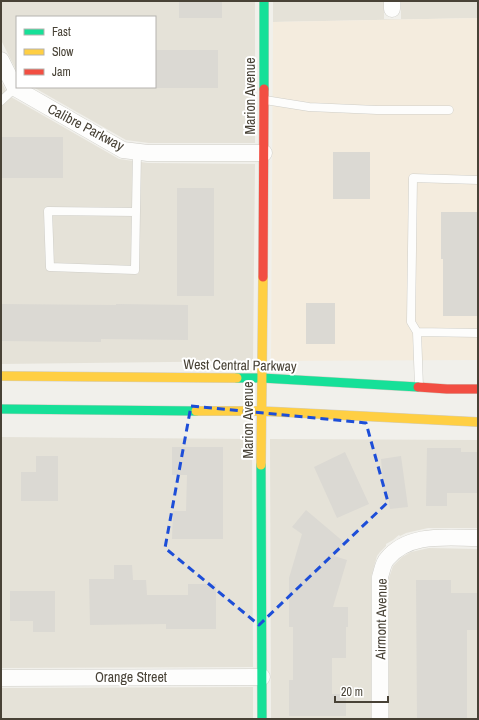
<svg xmlns="http://www.w3.org/2000/svg" width="479" height="720" font-family="'Archivo Narrow',sans-serif">
<style>
.residential{fill:#e5e2d8}
.commercial{fill:#f4ecde}
.building{fill:#dbd9d3}
.lines{fill:none;stroke-linecap:round;stroke-linejoin:round}
.lane-casing{stroke:#cfcec8;stroke-width:9}
.street-casing{stroke:#cfcec8;stroke-width:17}
.fast-casing{stroke:#d1cdc2;stroke-width:10}
.slow-casing{stroke:#d1cdc2;stroke-width:10}
.jam-casing{stroke:#d1cdc2;stroke-width:10}
.lane{stroke:#fdfdfc;stroke-width:8}
.street{stroke:#fdfdfc;stroke-width:16}
.fast{stroke:#16e098;stroke-width:9}
.slow{stroke:#ffcf43;stroke-width:9}
.jam{stroke:#f24e42;stroke-width:9}
.marked{fill:none;stroke:#1d4ed8;stroke-width:3;stroke-dasharray:8 5;stroke-linejoin:round}
.labels{text-anchor:middle;dominant-baseline:central;stroke-width:4;stroke-linejoin:round;paint-order:stroke}
.street-label{font-size:14px;fill:#484236;stroke:#fff}
</style>
<rect width="100%" height="100%" fill="#f1f0eb"/>
<!-- residential -->
<path class="residential" d="M1,1h254v142h-106l-23,-3 -93,-53h122v-70h-138v55l-16,-32z
M273,1h111v18h17v-18h77v17l-205,4z
M1,81l6,12 4,4 108,62 29,4 107,1 -2,197 -252,3z
M1,437l251,2 1,228 -252,1z
M270,439l208,1v88h-50l-22,5 -6,3 -1,-1 -6,5 -7,4v2l-6,6 -3,4 -6,21v142h-100z
M429,548l49,1v170h-89v-141l4,-12 9,-9 9,-5z
M253,687v32h-252v-31z"/>
<!-- commercial -->
<path class="commercial" d="M478,18v342l-207,1 2,-339z"/>
<!-- building -->
<path class="building" d="M179,1h43v17h-43z
M155,50h63v38h-63z
M1,137h62v41h-62z
M333,152h37v47h-37z
M177,188h37v108h-37z
M441,212h37v104h-35v-57h-2z
M306,303h29v41h-29z
M1,304l115,1v-1l72,1v35l-87,-1v3l-100,-1z
M172,447h51v92h-51l1,-28h13l1,-36h-15z
M427,448h34v4h17v41h-31v13h-21z
M345,452l24,52 -32,14 -23,-51z
M36,456h22v45h-37v-29h15z
M401,456l7,51 -18,2 -2,-14 -4,2 -3,-38z
M306,510l39,33 -11,13 13,4 -14,47h15v20h-2v31h-14v36h14v22h-57v-36h4v-53h-4v-49l13,-44 -10,-7z
M114,565h18l1,15h13l1,15h41v-11h28v45h-50v-5l-76,1 -1,-46h25z
M416,580h35v13h27v37h-11v89h-50z
M10,591h45v41h-22v-11h-23z"/>
<g class="lines">
<!-- lane casing -->
<g class="lane-casing">
<path id="lane" d="M265,100l44,7 68,3h72
M1,101l14,-13
M136,212l-88,-1 2,56 85,3 2,-118
M417,332l-6,-10 2,-144 65,2
M419,387l-2,-55 61,1"/>
</g>
<!-- street casing -->
<g class="street-casing">
<path id="street" d="M392,9v-8
M1,60l14,28 108,62 25,3h116
M1,678l261,-1
M380,719v-142c2,-6 3,-14 7,-18 22,-27 60,-21 91,-21"/>
</g>
<!-- fast casing -->
<g class="fast-casing">
<path id="fast" d="M264,1v88
M237,378h25l156,9
M1,409l195,2
M261,465l1,254"/>
</g>
<!-- slow casing -->
<g class="slow-casing">
<path id="slow" d="M1,376l236,2
M196,411h65l217,11
M261,465l2,-188"/>
</g>
<!-- jam casing -->
<g class="jam-casing">
<path id="jam" d="M263,277l1,-188
M418,387l29,2h31"/>
</g>
<!-- lane -->
<use href="#lane" class="lane"/>
<!-- street -->
<use href="#street" class="street"/>
<!-- fast -->
<use href="#fast" class="fast"/>
<!-- slow -->
<use href="#slow" class="slow"/>
<!-- jam -->
<use href="#jam" class="jam"/>
</g>
<!-- marked area -->
<path class="marked" d="M191,406l175,17 22,79 -129,123 -94,-77z"/>
<g class="labels">
<!-- street labels -->
<g class="street-label">
<text transform="translate(250 96) rotate(-90)">Marion Avenue</text>
<text transform="translate(86 127) rotate(28)">Calibre Parkway</text>
<text transform="translate(240 365) rotate(1)">West Central Parkway</text>
<text transform="translate(248 420) rotate(-90)">Marion Avenue</text>
<text transform="translate(381 619) rotate(-89)">Airmont Avenue</text>
<text x="131" y="677">Orange Street</text>
</g>
</g>
<!-- border -->
<rect width="479" height="720" fill="none" stroke="#484236" stroke-width="4"/>
<!-- legend -->
<rect x="16" y="16" width="140" height="72" fill="#ffffff" stroke="#b6b3af"/>
<rect x="24" y="29" width="20" height="6" fill="#16e098" stroke="#b6b3af"/>
<text x="52" y="36" font-size="12" fill="#484236">Fast</text>
<rect x="24" y="49" width="20" height="6" fill="#ffcf43" stroke="#b6b3af"/>
<text x="52" y="56" font-size="12" fill="#484236">Slow</text>
<rect x="24" y="69" width="20" height="6" fill="#f24e42" stroke="#b6b3af"/>
<text x="52" y="76" font-size="12" fill="#484236">Jam</text>
<!-- scale -->
<path d="M335 696v6h53v-6" fill="none" stroke="#484236" stroke-width="2"/>
<text x="341" y="696" font-size="12" fill="#484236" stroke="#ffffff" stroke-width="3" paint-order="stroke">20 m</text>
</svg>
